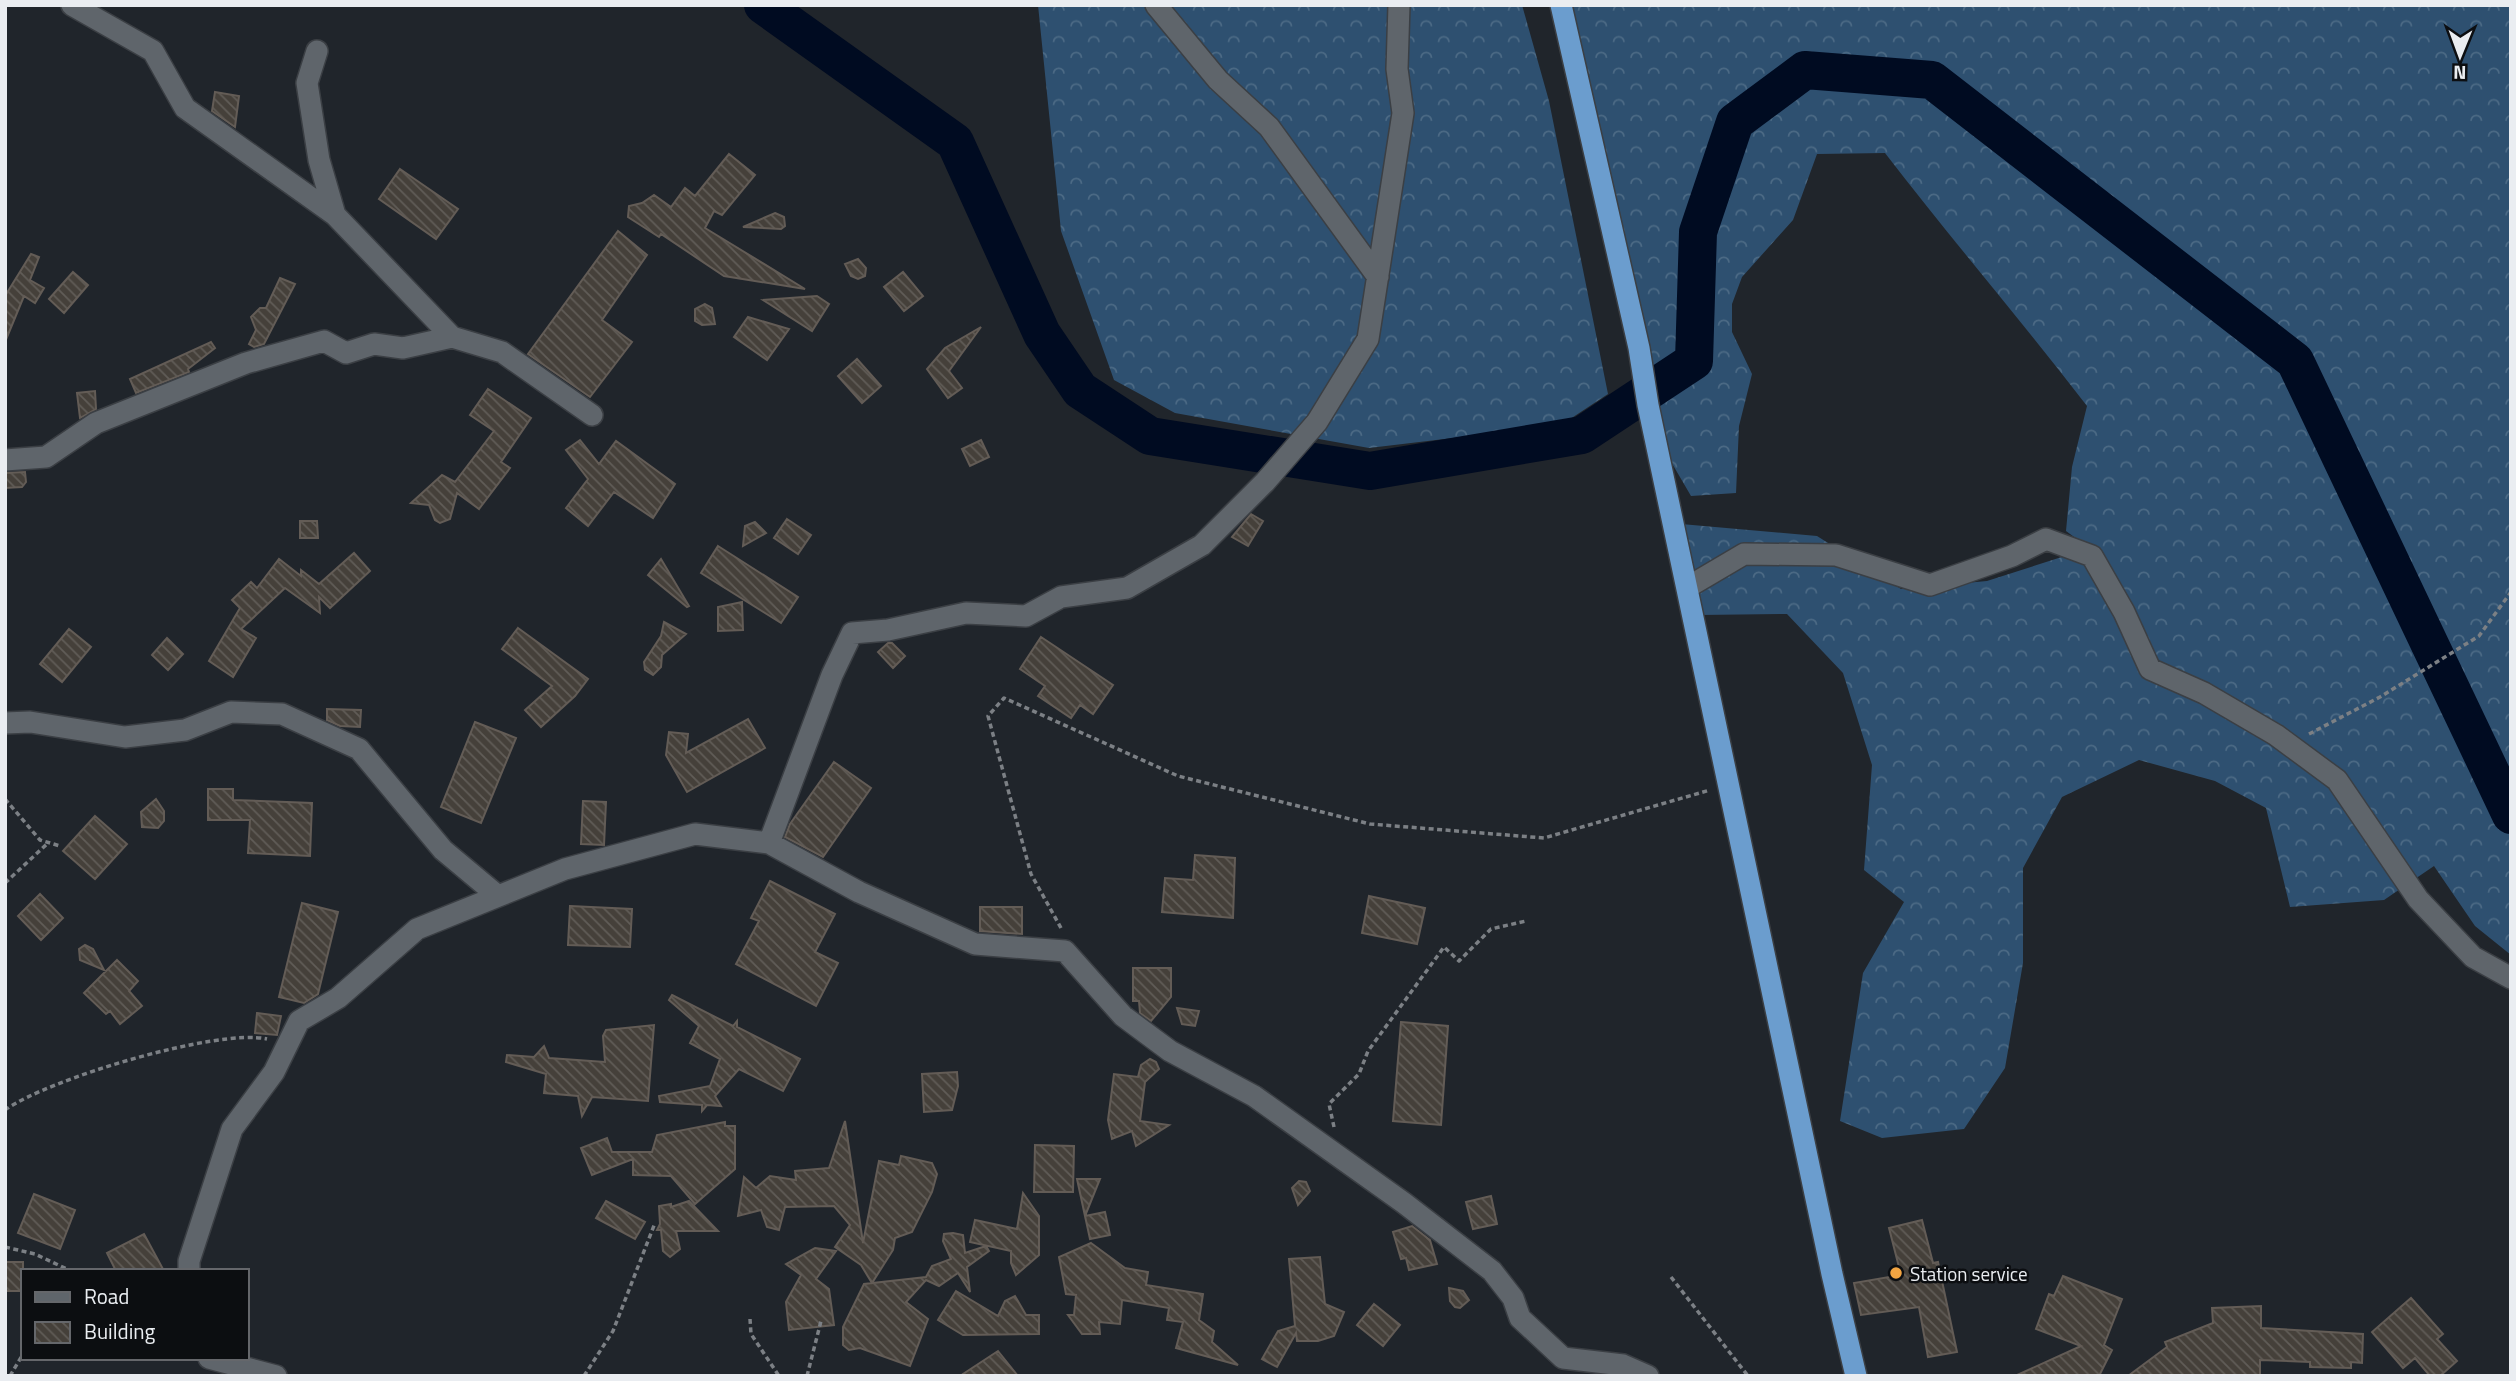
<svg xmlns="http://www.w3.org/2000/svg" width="2516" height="1381" font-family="'Titillium Web',sans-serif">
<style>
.forest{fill:url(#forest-crowns)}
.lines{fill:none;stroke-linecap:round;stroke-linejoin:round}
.river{stroke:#000b21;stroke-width:38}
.building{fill:url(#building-back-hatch);stroke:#635c56;stroke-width:2}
.minor-casing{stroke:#3b3f44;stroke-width:24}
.highway-casing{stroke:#3b3f44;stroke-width:24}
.path{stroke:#7c8085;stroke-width:3.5;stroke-dasharray:5 3.5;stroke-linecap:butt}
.minor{stroke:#5f656b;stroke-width:21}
.highway{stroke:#6b9dce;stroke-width:21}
.poi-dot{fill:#f3a542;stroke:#0c0e11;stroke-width:2.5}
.labels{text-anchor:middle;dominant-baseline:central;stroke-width:5;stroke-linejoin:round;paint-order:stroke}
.poi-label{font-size:19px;fill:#eaedf1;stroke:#0c0e11;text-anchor:start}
</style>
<defs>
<pattern id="forest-crowns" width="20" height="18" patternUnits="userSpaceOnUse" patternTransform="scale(1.75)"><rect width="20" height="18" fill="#2e5070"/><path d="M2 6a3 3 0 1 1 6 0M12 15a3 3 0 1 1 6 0" fill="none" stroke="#4c6a85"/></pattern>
<pattern id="building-back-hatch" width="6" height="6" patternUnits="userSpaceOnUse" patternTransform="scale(1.75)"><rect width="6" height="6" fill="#45403a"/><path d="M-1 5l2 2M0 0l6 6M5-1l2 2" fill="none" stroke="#605c57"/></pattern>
</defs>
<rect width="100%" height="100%" fill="#20252b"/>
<!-- forest -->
<path class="forest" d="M1038,5h484l27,96 59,293 -47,31 -192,23 -194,-35 -61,-33 -53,-149z
M1571,5h940v950l-36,-29 -41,-60 -50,34 -94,7 -24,-99 -51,-27 -76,-21 -77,37 -39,71v95l-18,105 -41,61 -82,9 -42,-17 23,-148 41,-71 -40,-32 8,-105 -29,-92 -56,-59 -89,1 -17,-91 136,12 84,53 86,-8 81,-26 40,7 -42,-31 6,-64 15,-61c-66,-86 -136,-167 -202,-253l-68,1 -24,66 -51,57 -10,27v28l20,42 -13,52 -3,67 -45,3 -49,-84z"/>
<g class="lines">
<!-- river -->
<path class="river" d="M763,5l192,137 87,192 38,56 70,46 220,35 212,-36 112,-74 4,-129 37,-110 70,-52 127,10 363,281 216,454"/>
</g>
<!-- building -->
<path class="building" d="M215,92l24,4 -4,31 -23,-16z
M729,154l26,21 -33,40 -8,-4 -9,17 100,61 -81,-13 -63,-42 -2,3 -31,-20 1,-11 13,-3 12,-8 17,12 14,-19 10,8z
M400,169l58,40 -22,30 -57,-40z
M775,213l9,4 1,9 -4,3 -38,-2z
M618,231l29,24 -45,65 30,22 -42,55 -62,-43z
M31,254l8,3 -9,23 14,8 -9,15 -11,-7 -19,46v-46z
M858,259l8,9 -1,8 -7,3 -7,-3 -6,-12z
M73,272l15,13 -24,28 -15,-14z
M903,272l20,24 -19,15 -20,-24z
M280,278l15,6 -31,60 -10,3 -5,-3 7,-14 -5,-13 9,-9h6z
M817,296l12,8 -17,27 -49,-31z
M705,304l7,4 3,16 -13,1 -7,-4v-12z
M748,317l41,12 -22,31 -33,-23z
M981,327l-32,44 13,17 -14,10 -21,-29 18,-21z
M211,342l4,6 -27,21 1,3 -53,21 -6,-14z
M857,359l24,27 -19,17 -24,-27z
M488,389l43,29 -30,44 9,6 -31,41 -22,-16 -7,26 -10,4 -5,-3 -6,-15 -18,-2 31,-28 13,7 39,-51 -24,-16z
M95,391l1,18 -16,9 -3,-25z
M580,440l19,24 17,-23 59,43 -22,34 -39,-26 -26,34 -22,-18 22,-29 -22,-29z
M981,440l8,17 -19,9 -8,-17z
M25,472l1,10 -4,5 -17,1v-15z
M1251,514l12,7 -15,25 -16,-9z
M787,519l24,16 -13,19 -24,-16z
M300,521h17l1,17h-18z
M755,522l11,11 -23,13 2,-20z
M718,546l80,51 -17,26 -80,-50z
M354,553l16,18 -40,37 -11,-11 1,16 -35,-25 -44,41 15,9 -23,39 -24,-16 31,-53 -8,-8 19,-18 6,6 22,-29 22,17v-6l18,14z
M661,559l28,47 -2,1 -39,-32z
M742,602l1,28 -25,1v-24z
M664,622l22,12 -24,21 -1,12 -8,8 -8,-5 -1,-8 17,-26z
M518,628l70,51 -13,17 -34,31 -16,-17 27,-24 -50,-37z
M69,629l22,18 -29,35 -22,-18z
M1041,637l72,48 -20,29 -13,-9 -9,13 -33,-22 7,-10 -25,-17z
M167,638l16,16 -15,16 -16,-15z
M888,643h4l13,13 -12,12 -15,-16z
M327,709l34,1 -1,17 -20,-1 -13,-6z
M748,719l17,29 -78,44 -21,-37 3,-23 19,2 -2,19z
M475,722l41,16 -35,85 -40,-16z
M834,762l37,26 -48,69 -38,-20 5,-13z
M208,789h25v11l79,3 -2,53 -62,-3 2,-33h-42z
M156,799l8,12v10l-6,7 -16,-1 -1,-15z
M583,801l23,1 -2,43 -23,-1z
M95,816l32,28 -32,35 -32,-28z
M1195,855l40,3 -2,60 -71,-6 3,-34 28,2z
M770,881l65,33 -20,38 23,11 -22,43 -80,-42 23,-43 -8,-3z
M40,894l23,24 -22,22 -23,-24z
M1369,896l56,12 -8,36 -55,-11z
M302,903l36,9 -20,82 -14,9 -25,-6z
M570,906l62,3 -2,38 -62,-2z
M980,907h42v27l-42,-3z
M85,945l8,4 11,21 -24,-10 -1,-11z
M117,960l21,21 -9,10 13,15 -22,18 -10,-13 -4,3 -22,-21z
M1133,968h38v29l-20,24 -11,-8 -1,-12h-6z
M672,995l61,31 4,-5v6l63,32 -17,32 -44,-22 -24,27 6,10 -14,-1 -5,6v-6l-42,-3 -1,-6 51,-10 10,-27 -30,-16 9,-17 -30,-26z
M1177,1008l22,3 -4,15 -13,-2z
M257,1013l24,3 -4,19 -22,-2z
M1401,1022l47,4 -7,99 -48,-4z
M654,1025l-6,76 -56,-4 -10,19 -4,-20 -34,-3 2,-19 -40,-12 1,-7 27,2 10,-11 5,12 56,4 -2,-26 3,-6z
M1150,1059l6,3 3,7 -14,13 -5,39 29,4 -33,21 -4,-15 -20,8 -4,-19 6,-46 24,3 3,-12z
M957,1072l1,14 -6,24 -28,2 -2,-38z
M845,1121l18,122 16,-82 20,4 2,-9 31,7 5,11 -5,18 -20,40 -17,6 -2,12 -21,33 -11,-18 -26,-18 15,-22 -16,-19 -49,1 -6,23 -12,-3 -6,-17 -23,6 6,-39 12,11 14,-12 26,4 -1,-9 34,-3z
M725,1122v4h10v43l-40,35 -24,-28 -38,-1v-16l-41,16 -11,-27 26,-10 5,14h40l5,-17z
M1035,1145l39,1 -1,46h-39z
M1077,1179h23l-15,37z
M1299,1181l7,1 4,9 -12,14 -6,-17z
M1023,1193l16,23v39l-23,20 -5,-12v-12l-41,-9 5,-22 42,9z
M34,1194l41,16 -15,39 -42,-16z
M1491,1196l6,28 -24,5 -7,-27z
M606,1201l39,21 -10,17 -39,-21z
M689,1201l29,30h-42l4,18 -10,8 -7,-6 -2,-21h-4l3,-6 -1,-18 12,-2v3z
M1105,1212l5,23 -20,4 -5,-23z
M1922,1220l11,43 5,-1 19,90 -29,5 -9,-50 -58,8 -7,-32 47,-8 -12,-47z
M1412,1226l18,14 7,24 -28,6 -3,-12 -5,1 -8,-27z
M953,1233l10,2 2,18 21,-7 3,5 -22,16 3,25 -12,-19 -19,13 -13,-6 -20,22 22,17 -18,47 -50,-18 -11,2 -6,-5v-18l21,-43 62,-7 6,-11 19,-7 -8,-18 1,-7z
M144,1234l20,37h-48l-9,-18z
M1091,1243l34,25 23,4 -2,13 57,9 -4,26 15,11 -2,11 26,23 -62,-17 7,-26 -16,-2 2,-12 -47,-8 -2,24 -21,-2 1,12h-18l-14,-19h6l2,-20 -10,-1 -7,-37z
M815,1248l21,3 -20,28 13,10 5,36 -45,5 -3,-28 15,-27 -15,-11z
M1320,1257l5,47 19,8 -10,24 -16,5h-21l-1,-8 -19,34 -15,-8 16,-28 17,-5 -6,-67z
M5,1262h18v29h-18z
M2063,1276l59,23 -18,46 8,5 -13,26h-84l66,-30 -45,-17 13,-35 5,2z
M1449,1288l14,3 6,9 -9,8 -5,-1 -5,-6z
M956,1291l42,25 7,-15 10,-5 11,19h13v19l-76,1 -25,-15z
M2411,1298l32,36 -6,5 20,22 -17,15h-10l-15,-18 -12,10 -31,-36z
M1374,1304l26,21 -17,21 -26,-21z
M2261,1306v22l102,6 -1,29 -11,-1v6l-41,-1v-5l-50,-2v16h-132l39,-29 -2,-5 48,-19 -1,-15z
M998,1351l20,25h-58z"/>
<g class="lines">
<!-- minor casing -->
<g class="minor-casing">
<path id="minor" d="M72,5l81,46 32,57 150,107
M1156,5l62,75 51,47 109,150
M317,51l-10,32 12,77 16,55 117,122
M5,460l41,-3 50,-34 150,-60 78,-22 22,12 28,-9 29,4 49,-11 50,15 90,63
M1688,587l56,-33 92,1 94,30 82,-29 34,-17 46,17 32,56 26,57 54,24 72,42 61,45 81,119 55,58 38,21
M5,723l25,-1 95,15 60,-7 46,-18 51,2 77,35 84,101 55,46
M769,843l63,-168 20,-42 36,-3 78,-17 60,3 35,-19 66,-9 75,-43 63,-63 52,-60 51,-83 35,-226 -6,-44 2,-64
M189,1271v-10l43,-132 42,-57 25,-51 39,-23 79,-69 148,-60 130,-35 74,9 90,49 116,52 90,7 58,65 47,35 84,45 150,107 88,68 21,27 7,20 43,40 60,7 25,11
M209,1358l67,18"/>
</g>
<!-- highway casing -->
<g class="highway-casing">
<path id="highway" d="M1561,5l78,343 9,57 184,869 24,102"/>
</g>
<!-- path -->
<path class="path" d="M2309,734l71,-37 99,-61 32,-44
M5,799l35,41 20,6
M5,883l43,-40
M1061,928l-30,-54 -43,-158 16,-18 174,78 192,48 174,14 166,-48
M5,1110c43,-31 212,-82 262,-71
M1334,1127l-5,-23 30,-30 9,-23 76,-104 15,14 32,-32 35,-8
M5,1247l30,7 36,17
M1671,1277l77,99
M750,1319l1,15 28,42
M10,1376l13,-22
M584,1376l29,-45 42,-108
M807,1376l14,-55"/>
<!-- minor -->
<use href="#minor" class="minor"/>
<!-- highway -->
<use href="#highway" class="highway"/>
</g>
<!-- markers -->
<circle class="poi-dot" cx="1896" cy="1273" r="7"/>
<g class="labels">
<!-- poi labels -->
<g class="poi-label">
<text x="1910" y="1273">Station service</text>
</g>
</g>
<!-- border -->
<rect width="2516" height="1381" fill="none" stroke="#eaedf1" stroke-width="14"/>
<!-- legend -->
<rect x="21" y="1269" width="228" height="91" fill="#0c0e11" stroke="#65676b" stroke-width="2"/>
<rect x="35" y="1292" width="35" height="10" fill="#5f656b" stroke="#65676b" stroke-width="2"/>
<text x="84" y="1304" font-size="21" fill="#eaedf1">Road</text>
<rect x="35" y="1322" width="35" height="21" fill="url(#building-back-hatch)" stroke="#65676b" stroke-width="2"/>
<text x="84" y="1339" font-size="21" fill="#eaedf1">Building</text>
<!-- north arrow -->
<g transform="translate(2460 56) rotate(181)" stroke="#0c0e11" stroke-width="5" paint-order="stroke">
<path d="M0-5L12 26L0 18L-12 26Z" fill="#eaedf1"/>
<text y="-10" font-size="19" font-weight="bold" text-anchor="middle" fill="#eaedf1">N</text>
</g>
</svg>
